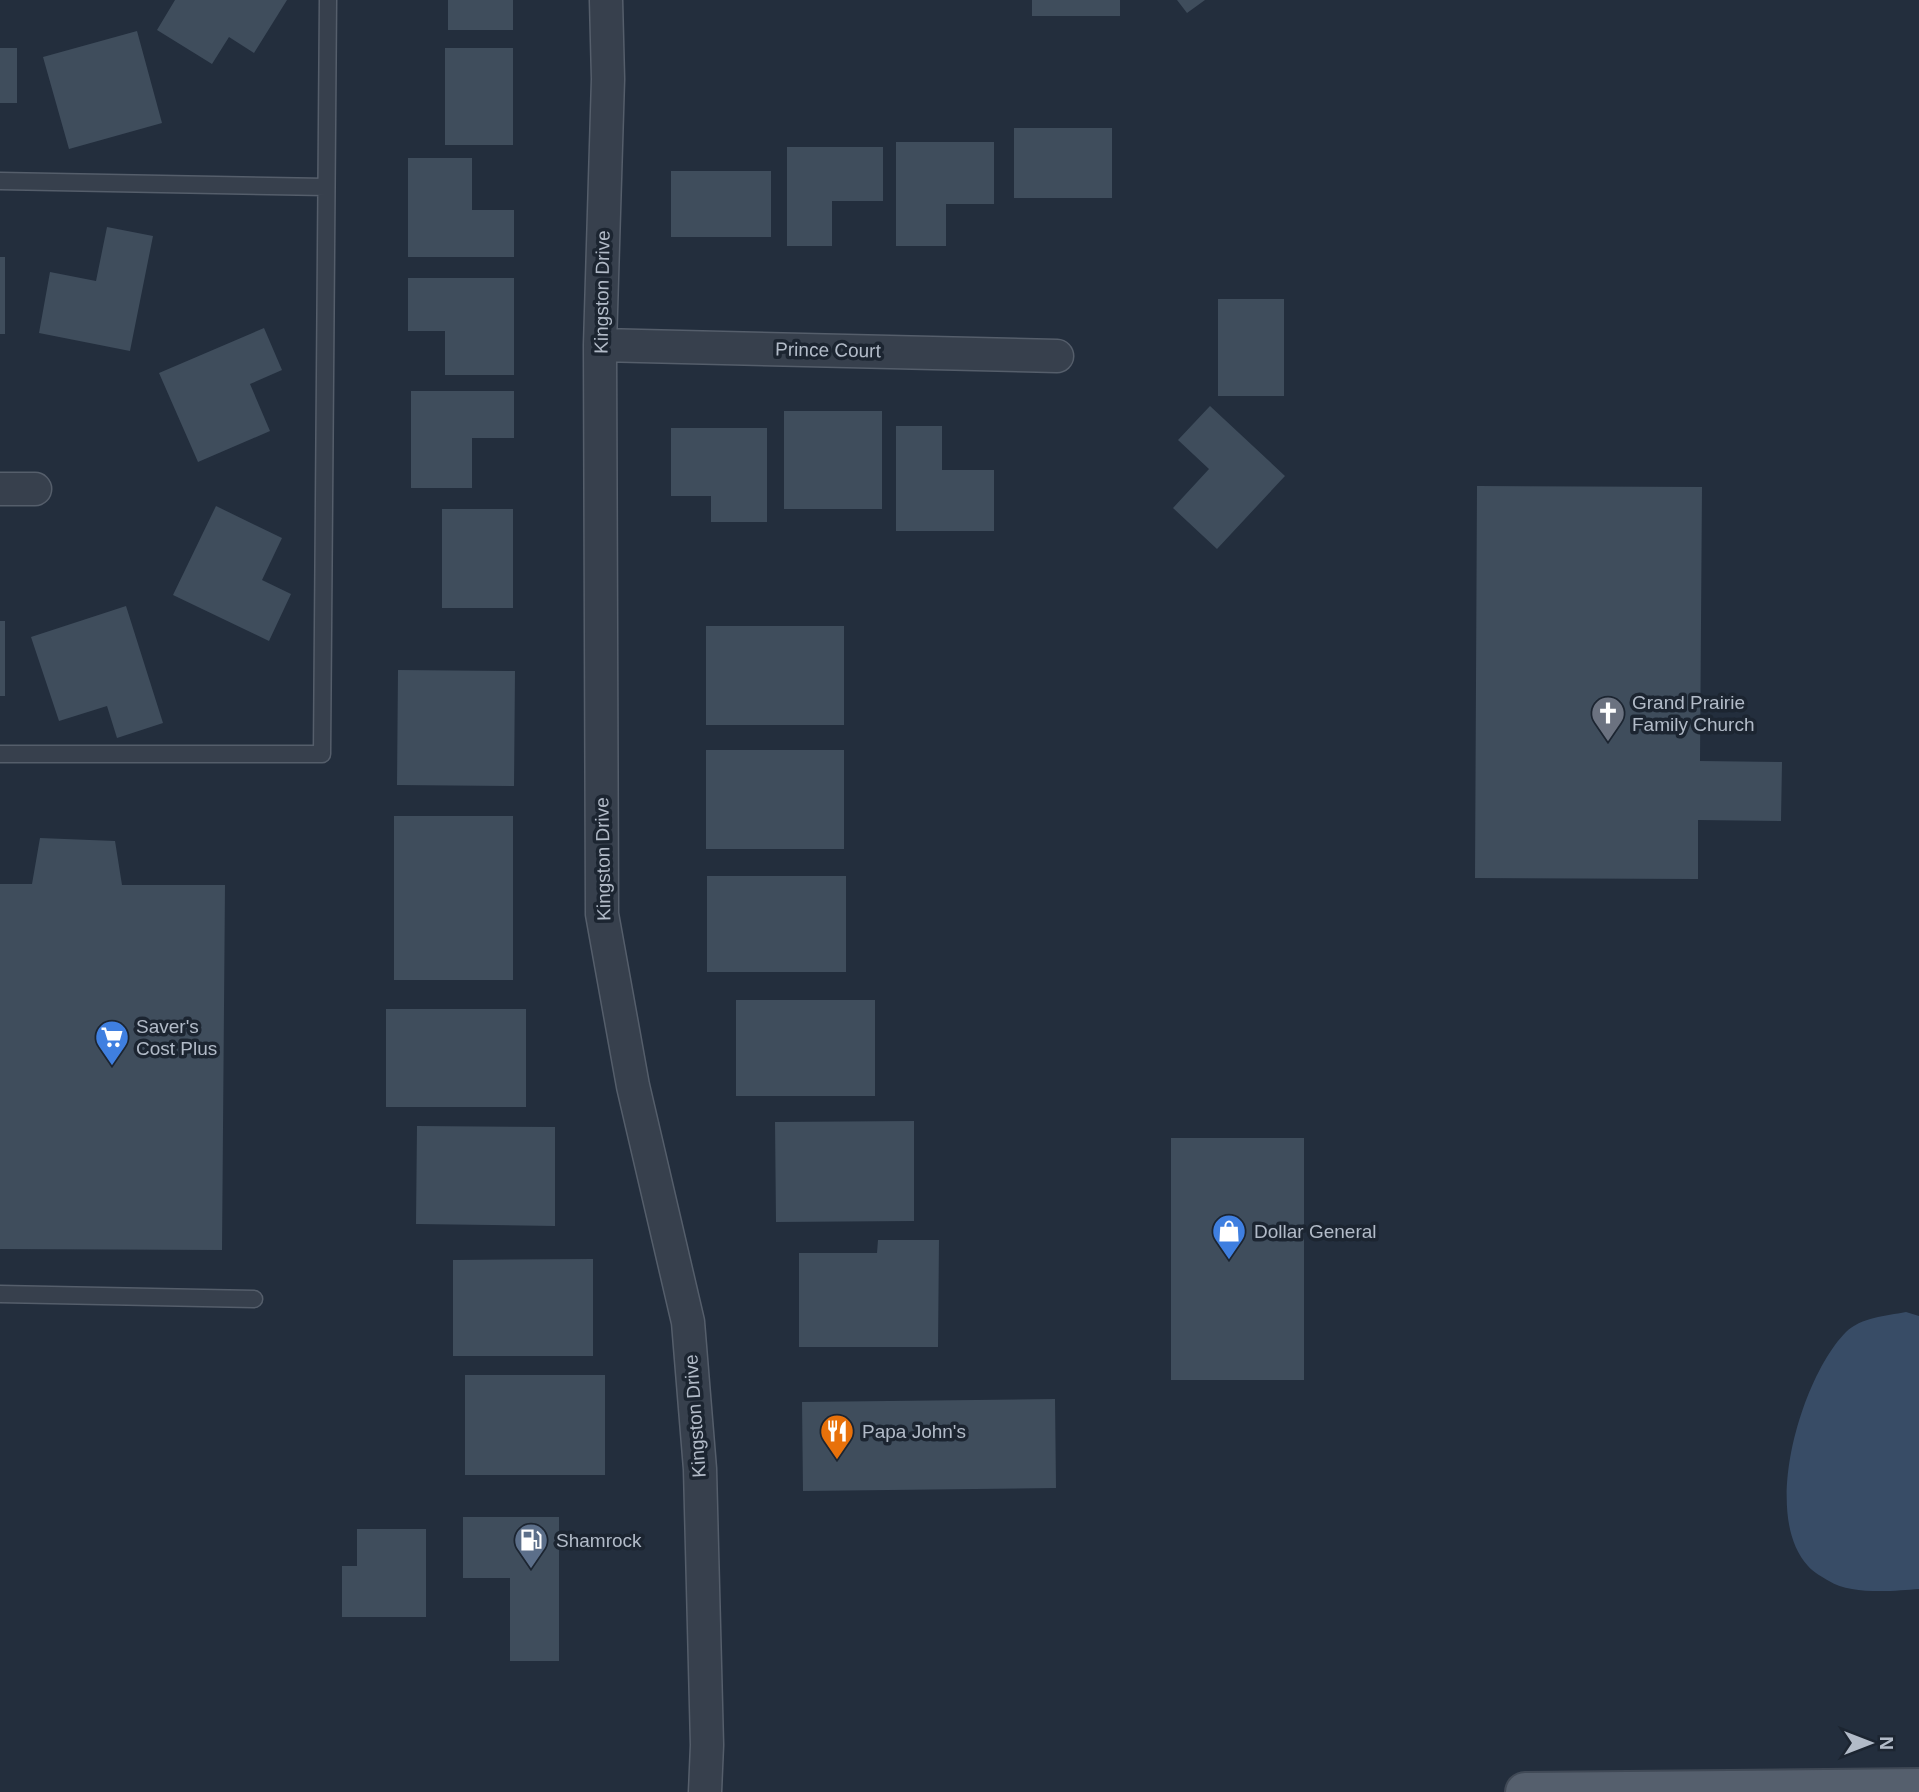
<svg xmlns="http://www.w3.org/2000/svg" width="1919" height="1792" font-family="Helvetica,sans-serif">
<style>
.water{fill:#384c66}
.building{fill:#3f4d5c}
.lines{fill:none;stroke-linecap:round;stroke-linejoin:round}
.service-casing{stroke:#555e6b;stroke-width:19}
.minor-casing{stroke:#555e6b;stroke-width:35}
.primary-casing{stroke:#404956;stroke-width:42}
.service{stroke:#37404d;stroke-width:16}
.minor{stroke:#37404d;stroke-width:32}
.primary{stroke:#555f6d;stroke-width:38}
.labels{text-anchor:middle;dominant-baseline:central;stroke-width:7;stroke-linejoin:round;paint-order:stroke}
.street-label{font-size:19px;fill:#b2bbc8;stroke:#1c2531}
.poi-label{font-size:19px;fill:#b2bbc8;stroke:#1c2531;text-anchor:start}
</style>
<rect width="100%" height="100%" fill="#232e3d"/>
<!-- water -->
<path class="water" d="M1906,1312l13,4v273c-25,2 -68,6 -90,-8 -7,-4 -16,-9 -21,-15 -48,-52 -6,-190 38,-234 16,-15 39,-16 60,-20z"/>
<!-- building -->
<path class="building" d="M175,0h112l-33,53 -25,-16 -17,27 -55,-34z
M448,0h65v30h-65z
M1032,0h88v16h-88z
M1177,0h28l-18,13z
M137,31l25,92 -93,26 -26,-92z
M0,48h17v55h-17z
M445,48h68v97h-68z
M1014,128h98v70h-98z
M896,142h98v62h-48v42h-50z
M787,147h96v54h-51v45h-45z
M408,158h64v52h42v47h-106z
M671,171h100v66h-100z
M107,227l46,9 -23,115 -91,-18 11,-61 46,9z
M0,257h5v77h-5z
M408,278h106v97h-69v-44h-37z
M1218,299h66v97h-66z
M264,328l18,42 -32,14 20,47 -72,31 -39,-89z
M411,391h103v47h-42v50h-61z
M1210,406l75,70 -68,73 -44,-41 36,-39 -31,-29z
M784,411h98v98h-98z
M896,426h46v44h52v61h-98z
M671,428h96v94h-56v-26h-40z
M1477,486l225,1 -2,274 82,1 -1,59 -83,-1v59l-223,-1z
M216,506l66,32 -20,42 29,14 -22,47 -96,-46z
M442,509h71v99h-71z
M126,606l37,117 -46,15 -10,-32 -48,15 -28,-84z
M0,621h5v75h-5z
M706,626h138v99h-138z
M398,670l117,1 -1,115 -117,-1z
M706,750h138v99h-138z
M394,816h119v164h-119z
M40,838l75,3 7,44h103l-3,365 -222,-1v-365h32z
M707,876h139v96h-139z
M736,1000h139v96h-139z
M386,1009h140v98h-140z
M914,1121v100l-138,1 -1,-100z
M417,1126l138,1v99l-139,-2z
M1171,1138h133v242h-133z
M878,1240h61l-1,107h-139v-94h78z
M593,1259v97h-140v-96z
M465,1375h140v100h-140z
M1055,1399l1,89 -253,3 -1,-89z
M463,1517h96v144h-49v-83h-47z
M357,1529h69v88h-84v-51h15z"/>
<g class="lines">
<!-- service casing -->
<g class="service-casing">
<path id="service" d="M0,181l326,6
M0,754h322l6,-754
M0,1294l254,5"/>
</g>
<!-- minor casing -->
<g class="minor-casing">
<path id="minor" d="M606,0l2,79 -8,266 2,569 31,172 55,236 12,147 7,276 -2,47
M600,345l457,11
M0,489h35"/>
</g>
<!-- primary casing -->
<g class="primary-casing">
<path id="primary" d="M1525,1792l394,-4"/>
</g>
<!-- service -->
<use href="#service" class="service"/>
<!-- minor -->
<use href="#minor" class="minor"/>
<!-- primary -->
<use href="#primary" class="primary"/>
</g>
<!-- icons -->
<defs>
<g id="church-pin" transform="scale(1.75)"><path d="M0 17L-7.5 6A9.5 9.5 0 1 1 7.5 6Z" fill="#6b7280" stroke="#1c2531"/><path d="M-1.2-6h2.4v3.5h3.3v2.4h-3.3V6h-2.4V-.1h-3.3v-2.4h3.3Z" fill="#fff"/></g>
<g id="supermarket-pin" transform="scale(1.75)"><path d="M0 17L-7.5 6A9.5 9.5 0 1 1 7.5 6Z" fill="#3f7fe0" stroke="#1c2531"/><path d="M-6-5.5h2.5l.6 2H6L4.5 2H-2.5L-4.4-4H-6ZM-1.5 3.2a1.3 1.3 0 1 0 .1 0ZM3 3.2a1.3 1.3 0 1 0 .1 0Z" fill="#fff"/></g>
<g id="shop-pin" transform="scale(1.75)"><path d="M0 17L-7.5 6A9.5 9.5 0 1 1 7.5 6Z" fill="#3f7fe0" stroke="#1c2531"/><path d="M-5-2.5h2.3a2.7 3.5 0 0 1 5.4 0H5L5.5 6h-11ZM-1.5-2.5h3a1.5 2.3 0 0 0-3 0Z" fill="#fff"/></g>
<g id="restaurant-pin" transform="scale(1.75)"><path d="M0 17L-7.5 6A9.5 9.5 0 1 1 7.5 6Z" fill="#e8710a" stroke="#1c2531"/><path d="M-5-6h1v4h1v-4h1v4h1v-4h1v5L-1.5 .5V6h-2V.5L-5-1ZM5-6V6H3V1.5H1.5Q1.5-4 5-6Z" fill="#fff"/></g>
<g id="fuel-pin" transform="scale(1.75)"><path d="M0 17L-7.5 6A9.5 9.5 0 1 1 7.5 6Z" fill="#5c6f8a" stroke="#1c2531"/><path d="M-5.5-6h7V0h2V4h1.3V-2.5L3-4.5l.8-.8L6-3V5H2.5V1h-1V6h-7ZM-4.2-4.7v3.2H.2V-4.7Z" fill="#fff"/></g>
</defs>
<g fill-rule="evenodd">
<use href="#church-pin" x="1608" y="713"/>
<use href="#supermarket-pin" x="112" y="1037"/>
<use href="#shop-pin" x="1229" y="1231"/>
<use href="#restaurant-pin" x="837" y="1431"/>
<use href="#fuel-pin" x="531" y="1540"/>
</g>
<g class="labels">
<!-- street labels -->
<g class="street-label">
<text transform="translate(602 292) rotate(-89)">Kingston Drive</text>
<text transform="translate(828 350) rotate(1)">Prince Court</text>
<text transform="translate(603 859) rotate(-91)">Kingston Drive</text>
<text transform="translate(695 1416) rotate(-94)">Kingston Drive</text>
</g>
<!-- poi labels -->
<g class="poi-label">
<text x="1632" y="702">Grand Prairie<tspan x="1632" dy="22">Family Church</tspan></text>
<text x="136" y="1026">Saver's<tspan x="136" dy="22">Cost Plus</tspan></text>
<text x="1254" y="1231">Dollar General</text>
<text x="862" y="1431">Papa John's</text>
<text x="556" y="1540">Shamrock</text>
</g>
</g>
<!-- north arrow -->
<g transform="translate(1870 1743) rotate(90)" stroke="#1c2531" stroke-width="5" paint-order="stroke">
<path d="M0-5L12 26L0 18L-12 26Z" fill="#b2bbc8"/>
<text y="-10" font-size="19" font-weight="bold" text-anchor="middle" fill="#b2bbc8">N</text>
</g>
</svg>
